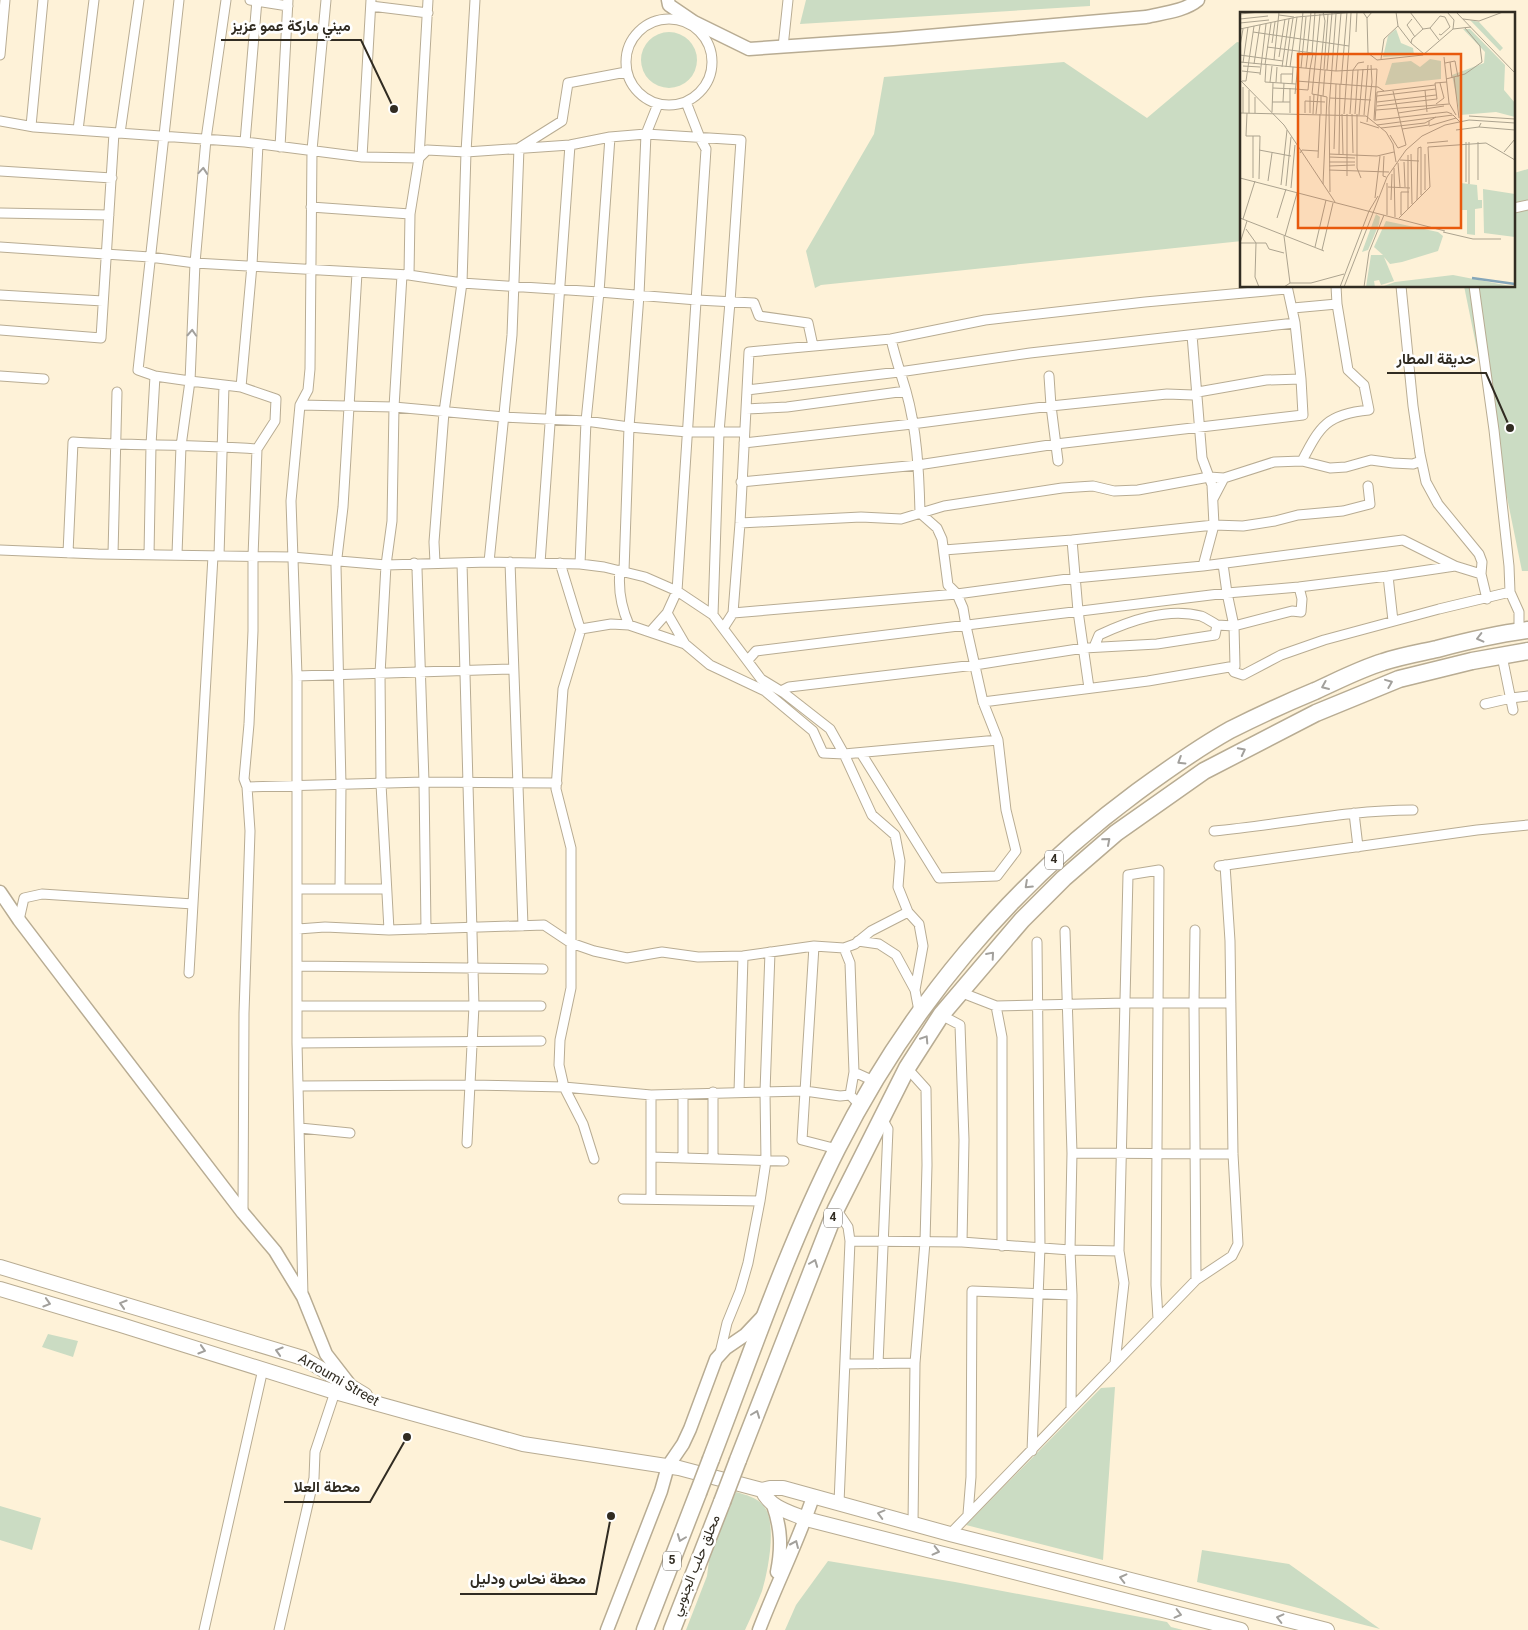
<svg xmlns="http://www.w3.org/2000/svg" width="1528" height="1630" font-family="Georgia,Vazirmatn,serif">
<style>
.green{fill:#cbdcc3}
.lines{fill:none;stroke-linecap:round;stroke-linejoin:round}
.street-casing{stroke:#b8ac93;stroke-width:11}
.secondary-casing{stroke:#b8ac93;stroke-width:15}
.primary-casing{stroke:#b8ac93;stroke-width:16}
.highway-casing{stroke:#b8ac93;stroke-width:19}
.street{stroke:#fff;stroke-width:9}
.secondary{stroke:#fff;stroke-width:12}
.primary{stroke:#fff;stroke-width:14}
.highway{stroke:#fff;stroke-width:16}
.highway-bridge-casing{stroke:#b8ac93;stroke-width:19;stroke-linecap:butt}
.highway-bridge{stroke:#fff;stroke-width:16}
.oneway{stroke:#a2a09c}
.labels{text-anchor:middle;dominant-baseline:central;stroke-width:5;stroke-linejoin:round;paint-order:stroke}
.shield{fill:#fff;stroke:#6f6b64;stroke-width:1}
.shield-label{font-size:12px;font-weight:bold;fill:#312c22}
.street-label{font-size:14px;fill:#312c22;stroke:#fff}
.inset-river{fill:none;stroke:#85a6b9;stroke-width:2.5}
.inset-road{fill:none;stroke:#aca38f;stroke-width:1}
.view{fill:#e8590c;fill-opacity:0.15;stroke:#e8590c;stroke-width:2.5}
.inset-edge{fill:none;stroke:#312c22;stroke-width:2.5}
.leader{fill:none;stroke:#312c22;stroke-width:2}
.callout-dot{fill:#312c22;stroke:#fff;stroke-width:2}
.callout-label{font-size:15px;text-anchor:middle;font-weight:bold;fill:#312c22;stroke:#fff;stroke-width:5;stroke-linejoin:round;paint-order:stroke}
</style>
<rect width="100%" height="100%" fill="#fef2d8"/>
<!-- green -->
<path class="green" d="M806,0h284v6l-290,18z
M641 60a28 28 0 1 1 56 0a28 28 0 1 1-56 0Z
M1237,42l5,1v198l-421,44 -6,3 -9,-37 68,-117 10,-57 180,-15 83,56z
M1528,169v402h-6l-58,-285h50v-113z
M48,1334l30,7 -5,16 -31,-10z
M1115,1387l-12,173 -137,-35 135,-137z
M736,1492c10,3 20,5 27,13 15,17 5,66 -1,86 -5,13 -11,26 -17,39h-59l21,-54 3,-23z
M0,1506l41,12 -9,32 -32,-10z
M1202,1550l87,14 91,65 -183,-47z
M828,1561l127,21 212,40 4,5 12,3h-398l11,-25z"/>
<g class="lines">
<!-- street casing -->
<g class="street-casing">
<path id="street" d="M226,0l-20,139 -11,124 -5,118 51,6 35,12 -1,22 -18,28 -4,108v74l-4,93 -5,55 3,8 3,44 -6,182 -1,200
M250,0l38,6
M371,6l57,7
M626 62a43 43 0 1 1 86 0a43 43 0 1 1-86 0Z
M783,47l5,-47
M0,55l5,-55
M0,121l34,6 211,15 117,15 57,1 8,-8 39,2 104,-7 40,-8 36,-3 95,6 -11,162 -11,130 -6,183
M31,126l12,-126
M78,130l16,-130
M120,133l19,-133
M245,142l12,-142
M280,147l8,-147
M362,157l9,-157
M0,171l112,7
M311,207l99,7
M1514,208l14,-3
M0,213l109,2
M0,247l150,10 45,6 214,12 53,8 137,9 98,8 57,3 5,13 49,7 5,23
M409,275l1,-61 9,-56 9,-158
M1401,286l12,120 7,48 6,28 12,22 41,50 3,8 -1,12
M1474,286l20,144 15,136 1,26
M0,295l103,6
M1293,308l44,-4
M0,330l101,8 13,-205
M1192,335l10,123 10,27 2,40 -11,41
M0,376l44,3
M1049,376l2,30 7,55
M241,387l11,-122 6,-121
M747,390l152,-18 131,-19 265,-30
M300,405l94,2 110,10 82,4 43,6 59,5h56
M746,409l41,-2 119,-16
M744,443l168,-19 139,-18 116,-12 26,1 5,-3 68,-12 35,-1
M1302,461c18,-35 25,-47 67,-51l-5,-25 -16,-15 -11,-66 -1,-18
M741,482l177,-17 138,-21 247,-29 -2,-36 -6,-56 -8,-37
M1213,499l11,-21
M740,523l121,-6 40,2 43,-13 118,-18 31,-2 21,5 24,-1 71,-13 15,1 50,-16 28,-1 28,7 16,-1 25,-7 22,3 20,1 8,-3
M1072,540l6,71 11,77
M0,550l98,4 194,3 94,8 103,-3 91,2 24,3 41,10 32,14 36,24 48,64 23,14 46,36 14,25 28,61 23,20 5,26 -2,26 10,25 11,12 4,22 -8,44 4,21
M944,550l128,-10 142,-15 29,1 32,-5 23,-6 45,-4 27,-7 -2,-18
M68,553l5,-111c61,4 123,2 184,7
M113,554l4,-162
M177,554l4,-108 9,-65 -35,-5 -17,-6 41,-370
M149,555l2,-110 4,-69
M219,556l5,-171
M489,562l23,-227 7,-187 43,-27 6,-38 58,-11
M510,562l13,364
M414,563l3,6 7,213 2,147
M435,563l-1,-21 10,-130 18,-129 4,-131 9,-152
M462,563l12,443 -7,137
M540,563l30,-418
M560,563l19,62 2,4 -18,60 -7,100 15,59v140l-11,52 -1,25 5,22 19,37 11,35
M580,564l6,-143 13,-129 11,-155
M620,570c-2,19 1,37 9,55
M624,571l5,-144 10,-132 7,-161 12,-30
M1388,576l5,45
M667,613l18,31
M733,613l224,-19 118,-16 128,-12 200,-26 52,26
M724,627l9,-14 7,-90 9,-171 142,-13 94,-19 160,-18 142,-13
M581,629l30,-5 18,1 56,19 25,21 55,26 48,40 10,22 21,1 154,-14
M651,631l16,-18 10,-22 29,-442 -6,-11 -14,-36
M1094,647l5,-12c30,-14 68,-28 102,-19 5,2 11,6 16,9
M1502,656l11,54
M748,660l8,-9 471,-58 72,-6 89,-11 67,-10 26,8 6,25
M1231,667l3,5 9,3 38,-20 43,-15 115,-31 71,-17 9,20v19
M297,676l216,-7
M781,691l8,-4 186,-22 109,-17 73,-4 58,-9 2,-10 17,1 58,-15 9,1 1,-13 -3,-12
M983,702l165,-21 87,-15 -1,-40 -7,-33 -4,-29
M1485,704l26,-6 17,-2
M861,753l78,125 58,-2 19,-25 -10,-41 -8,-70 -15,-38 -17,-76 -3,-18 -6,-14 -9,-9 -6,-46 -5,-11 -17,-15c-1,-41 -3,-83 -14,-122 -5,-17 -11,-34 -15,-52
M247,787l177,-5 133,1
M1354,813l4,34
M1214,831c66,-6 132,-21 199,-21
M1219,866l258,-36 51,-5
M297,889h89
M340,889l1,-104 -5,-219 7,-59 14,-234
M19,920l5,-22 18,-4 151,10
M298,929l27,-2 64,3 155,-5 27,18 23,8 33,7 35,-6 36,5 45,-1 71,-10 30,2 11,-4 16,-13 37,-19
M389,930l-8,-146 -1,-110 6,-109 6,-44 2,-114 8,-132
M1195,930l-1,73 2,277
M1065,931l7,222 -2,97 2,45 -1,114
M858,941l21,3 17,11 19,35
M814,946l-12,194 35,9
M844,948l6,15 4,109 22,10
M297,966l246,3
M189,973l24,-417
M960,992l36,14 130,-3h105
M297,1006h244
M996,1006l6,31v209
M941,1015l19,10 4,115 -2,102
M297,1043l244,-2
M907,1068l19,21 1,76 -2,77 -10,121 -2,160
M299,1086l172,-1 93,2 87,8 154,-4 35,5 10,-1 11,11
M739,1092l4,-136
M651,1095v104
M850,1095l4,-23
M300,1128l50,5
M1072,1153l161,1
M651,1157l133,4
M683,1157v-63
M713,1159v-67
M623,1199l137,2
M836,1209l12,18 2,14 -11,262
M850,1241l112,1 108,8 49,1
M303,1296l-6,-253v-367l-6,-175 9,-96 8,-15 2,-21 2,-219 14,-150
M720,1353l7,-30 13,-32 8,-28 12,-62 6,-40 -1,-69 5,-140
M1115,1363l9,-80 -5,-32 9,-376 31,-5 -3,415 2,34
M845,1364l70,-1
M878,1364l10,-235 -7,-12
M1032,1451l8,-204 -3,-305
M968,1514l3,-37 1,-186 100,4
M950,1534l246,-254 36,-24 6,-12 -5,-90 -3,-213 -5,-76
M204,1630l59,-261
M279,1630l35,-152 1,-26 20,-60"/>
</g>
<!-- secondary casing -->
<g class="secondary-casing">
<path id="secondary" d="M668,0l1,5 25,17 55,27 144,-10 253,-22c17,-4 39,-6 52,-17
M0,892l19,28 48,63 176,230 32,38 28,46 23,57 24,31
M773,1505c8,23 9,42 4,67
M607,1630l54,-139 7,-25 15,-22 7,-15 26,-70 10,-11 19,-13 17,-18
M759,1630c17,-45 39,-88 54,-133"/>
</g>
<!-- primary casing -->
<g class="primary-casing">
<path id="primary" d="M0,1267l303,91 62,37
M0,1289l121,36 214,67 188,52 156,24 83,22 8,-2h13l167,46 377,96
M762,1490c8,18 27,22 44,29l435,111"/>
</g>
<!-- highway casing -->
<g class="highway-casing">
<path id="highway" d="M711,1459c40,-104 76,-211 126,-310 71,-141 174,-264 300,-357 30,-22 61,-44 93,-62 28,-14 56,-27 85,-39 22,-10 45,-22 68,-29 18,-6 36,-9 54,-13 30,-8 60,-15 91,-19
M738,1460l98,-251 71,-141 34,-53 81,-95 42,-42 52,-45 88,-62 112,-58 83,-34 73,-18 56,-10
M645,1630l53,-137
M672,1630l50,-128"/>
</g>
<!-- street -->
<use href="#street" class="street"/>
<!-- secondary -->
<use href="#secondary" class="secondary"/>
<!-- primary -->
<use href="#primary" class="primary"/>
<!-- highway -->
<use href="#highway" class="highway"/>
<!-- highway-bridge casing -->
<g class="highway-bridge-casing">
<path id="highway-bridge" d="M698,1493l13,-34
M722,1502l16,-42"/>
</g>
<!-- highway-bridge -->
<use href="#highway-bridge" class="highway-bridge"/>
</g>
<!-- one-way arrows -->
<defs><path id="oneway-chevron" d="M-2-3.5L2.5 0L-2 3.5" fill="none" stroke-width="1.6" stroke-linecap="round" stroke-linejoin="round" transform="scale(1.25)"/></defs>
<g class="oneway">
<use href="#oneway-chevron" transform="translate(203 171) rotate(-85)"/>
<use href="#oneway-chevron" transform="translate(192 333) rotate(-87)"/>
<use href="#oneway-chevron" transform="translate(1480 638) rotate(166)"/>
<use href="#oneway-chevron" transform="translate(1389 683) rotate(-22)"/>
<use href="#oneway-chevron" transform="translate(1325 686) rotate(157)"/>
<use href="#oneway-chevron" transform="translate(1242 751) rotate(-27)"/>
<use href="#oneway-chevron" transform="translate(1181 761) rotate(148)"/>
<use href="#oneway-chevron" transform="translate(1107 841) rotate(-41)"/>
<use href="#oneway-chevron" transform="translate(1028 885) rotate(137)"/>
<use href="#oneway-chevron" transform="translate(991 955) rotate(-49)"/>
<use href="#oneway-chevron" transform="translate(925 1039) rotate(-57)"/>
<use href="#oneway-chevron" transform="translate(814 1263) rotate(-69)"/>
<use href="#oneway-chevron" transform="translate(47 1303) rotate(17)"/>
<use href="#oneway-chevron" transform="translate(123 1304) rotate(-163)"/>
<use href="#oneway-chevron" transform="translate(202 1350) rotate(17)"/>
<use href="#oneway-chevron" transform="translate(279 1351) rotate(-163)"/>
<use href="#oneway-chevron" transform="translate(756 1414) rotate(-69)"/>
<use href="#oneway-chevron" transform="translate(881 1514) rotate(-165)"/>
<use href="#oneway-chevron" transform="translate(681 1538) rotate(111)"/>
<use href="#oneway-chevron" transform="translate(795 1544) rotate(-66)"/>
<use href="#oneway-chevron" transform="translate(936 1551) rotate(14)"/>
<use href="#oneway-chevron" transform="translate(1123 1578) rotate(-166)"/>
<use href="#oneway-chevron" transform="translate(1178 1614) rotate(14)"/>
<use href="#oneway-chevron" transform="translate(1280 1618) rotate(-166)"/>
</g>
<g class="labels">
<!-- shield labels -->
<g class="shield">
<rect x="1045" y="850.5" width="18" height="19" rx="4"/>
<rect x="824" y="1208.5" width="18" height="19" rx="4"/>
<rect x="663" y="1551.5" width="18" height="19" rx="4"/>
</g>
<g class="shield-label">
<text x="1054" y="860">4</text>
<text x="833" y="1218">4</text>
<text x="672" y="1561">5</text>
</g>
<!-- street labels -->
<g class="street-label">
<text transform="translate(338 1381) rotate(30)">Arroumi Street</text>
<text transform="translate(697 1566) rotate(-68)">محلق حلب الجنوبي</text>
</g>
</g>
<!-- overview -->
<g transform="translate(1240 12)">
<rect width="275" height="275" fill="#fef2d8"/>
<path d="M230,8l9,2 24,26 -3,3zM156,17l5,14 12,5 1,7 -31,2 5,-21zM223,17h7l35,36 -1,25 11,13v14l-19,-5 -36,3 -8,-40 32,-12 1,-11zM190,47l11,2v18l-56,6 7,-22 19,-2 9,6zM221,171l16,2 1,15h4v8l-7,1v26l-8,-1v-24h-6zM243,177l32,5v43l-31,-4zM136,202l4,3 -1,7 -11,26 -6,2zM146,209l52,11 5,4 -5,15 -36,11 -12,2 -6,-7 10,24 -13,4 -2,-5 -5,1 1,6h-9l5,-32h12l-9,-8zM213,263l62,12h-134l14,-5z" fill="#cbdcc3"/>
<path class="inset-river" d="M232,266l43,6"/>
<path class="inset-road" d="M83,0l2,9 -7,74 9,2 -4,87M123,0l4,6 5,-6M156,0l2,14 13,17M170,0l13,17M207,0l7,8 -1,9M216,0l59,61M0,2l20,-2M39,3l15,2M127,6l1,35 9,7 46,-5 30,-26 18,-2M0,7l28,-3M172,7l-5,6 8,12M223,7l16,2 24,-9M0,11l29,-3M190,16l10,-12 5,1 5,10 -9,8 -2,-1M0,17l57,-12 58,-5M13,20l96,14 2,-33M116,20l1,-20M50,25l3,-19M32,31l3,-21M0,34l3,-17M27,35l61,8M67,40l4,-40M72,41l3,-41M184,42l-13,-11 1,-4 11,-10 7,-1 9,12M0,43l43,6M39,45l6,-38M204,45l5,46 7,12M141,47l3,-20 14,-13M34,48l5,-48M0,50l96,9 41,-2 -3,51M210,50l2,16M3,51l5,-36M205,51l10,-2 3,16M14,52l6,-39M25,53l6,-42M26,53l-1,17 31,2M3,54l17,1M42,55l7,-48M46,55l4,-30M50,55l7,-50M61,56l5,-51M66,56l2,-16M70,57l3,-16M84,57l4,-55M87,58l5,-57M2,59l18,2M96,59l5,-58M20,63l6,-51M214,65l5,41M206,67l19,-5 17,-12 -2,-16 -15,-18M0,68l44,45 51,77M2,69h4l8,-55M56,69l82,6 6,4M30,70l2,-16M36,70l1,-15M41,71v-9h12M52,72l1,-17M101,72l6,-72M33,76l23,1M55,77l13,1 2,-21M185,78l2,22M55,82l8,-82M83,84l2,-26M137,84l59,-7M15,85v16M90,86l41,2M32,90h18M43,90l1,-19M137,90l59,-7M196,92l8,-6 -4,-15M137,94l60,-7 -2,-16 12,-1M136,98l73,-6M32,100l1,-29M0,101l126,3 20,16 7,12 3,18M3,101v-26M7,101l-1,23h14l-1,43M9,101v-23M50,101v-25M65,101v-12l20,1M70,101v-17M158,101l46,-7M73,102l1,-20M76,102l2,-19 -6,-1 8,-80M81,102v-19M102,102l1,40M104,102l5,-68M107,102v62M110,102l3,-44 5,-7 6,-1M112,102l1,39M115,102l3,-44M117,102v54l4,10M119,103l4,-46M124,103l4,-50M229,104l46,3M136,108l71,-8 5,2M135,109l2,-29 58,-7M120,110l19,6M127,110l5,-40 -1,-17M137,113l76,-10 7,7M189,114l27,-8M239,115l36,3M141,116l44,-5 11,-6M162,117l27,-4v-4M216,118l23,-3 2,-4M150,123l8,13 8,-3 -13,-54M229,130v42M238,130v38M187,131l21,-2M188,135l58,-4 29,17M94,137l2,-65M19,138l32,6M264,140l11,-13M60,141l2,-3 16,1M89,142l48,2 17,-4M99,142l1,-70M171,142l1,50M185,142v36M144,144l-1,20 3,1M89,145l26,1M78,146l2,-44M160,148l19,1M89,150h26M164,150l1,25M158,151l2,24M89,154l26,-1M154,156l1,49M89,158l60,2M0,166l205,53M13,166v-42M28,169l4,-28M226,170v-40M147,171v32M41,173l6,-55M46,174l5,-49M148,175l22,1M51,176l4,-43M90,180l-1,-84 7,-94M135,186l5,-42M151,188l1,-26M177,188l1,-52 3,-1v48M168,197v-54M161,203v-23h8M0,206l84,33M37,206l9,-29M159,206l31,-31 -2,-40M3,207l12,-38M7,209l-7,22h26l3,6 15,4M6,217l10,14 -1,34 4,10M203,220l30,7h28M44,224l6,47M45,224l12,-43M75,235l11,-47M82,238l11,-47M44,275l6,-4h21l33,-9M100,275l29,-76 9,-15M104,275l43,-110 19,-27 16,-14 23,-11 24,-5 46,3M124,275l5,-35 15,-37"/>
<path class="view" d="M58,42h163v174h-163z"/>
<rect width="275" height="275" class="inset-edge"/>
</g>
<!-- callouts -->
<path class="leader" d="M394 109L361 40H221M1510 428L1486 373H1387M407 1437L370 1502H284M611 1516L596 1594H460"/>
<g class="callout-dot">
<circle cx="394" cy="109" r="5"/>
<circle cx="1510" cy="428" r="5"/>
<circle cx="407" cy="1437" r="5"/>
<circle cx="611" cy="1516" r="5"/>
</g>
<g class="callout-label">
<text x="291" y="31">ميني ماركة عمو عزيز</text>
<text x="1436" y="364">حديقة المطار</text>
<text x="327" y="1492">محطة العلا</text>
<text x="528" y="1584">محطة نحاس ودليل</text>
</g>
</svg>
